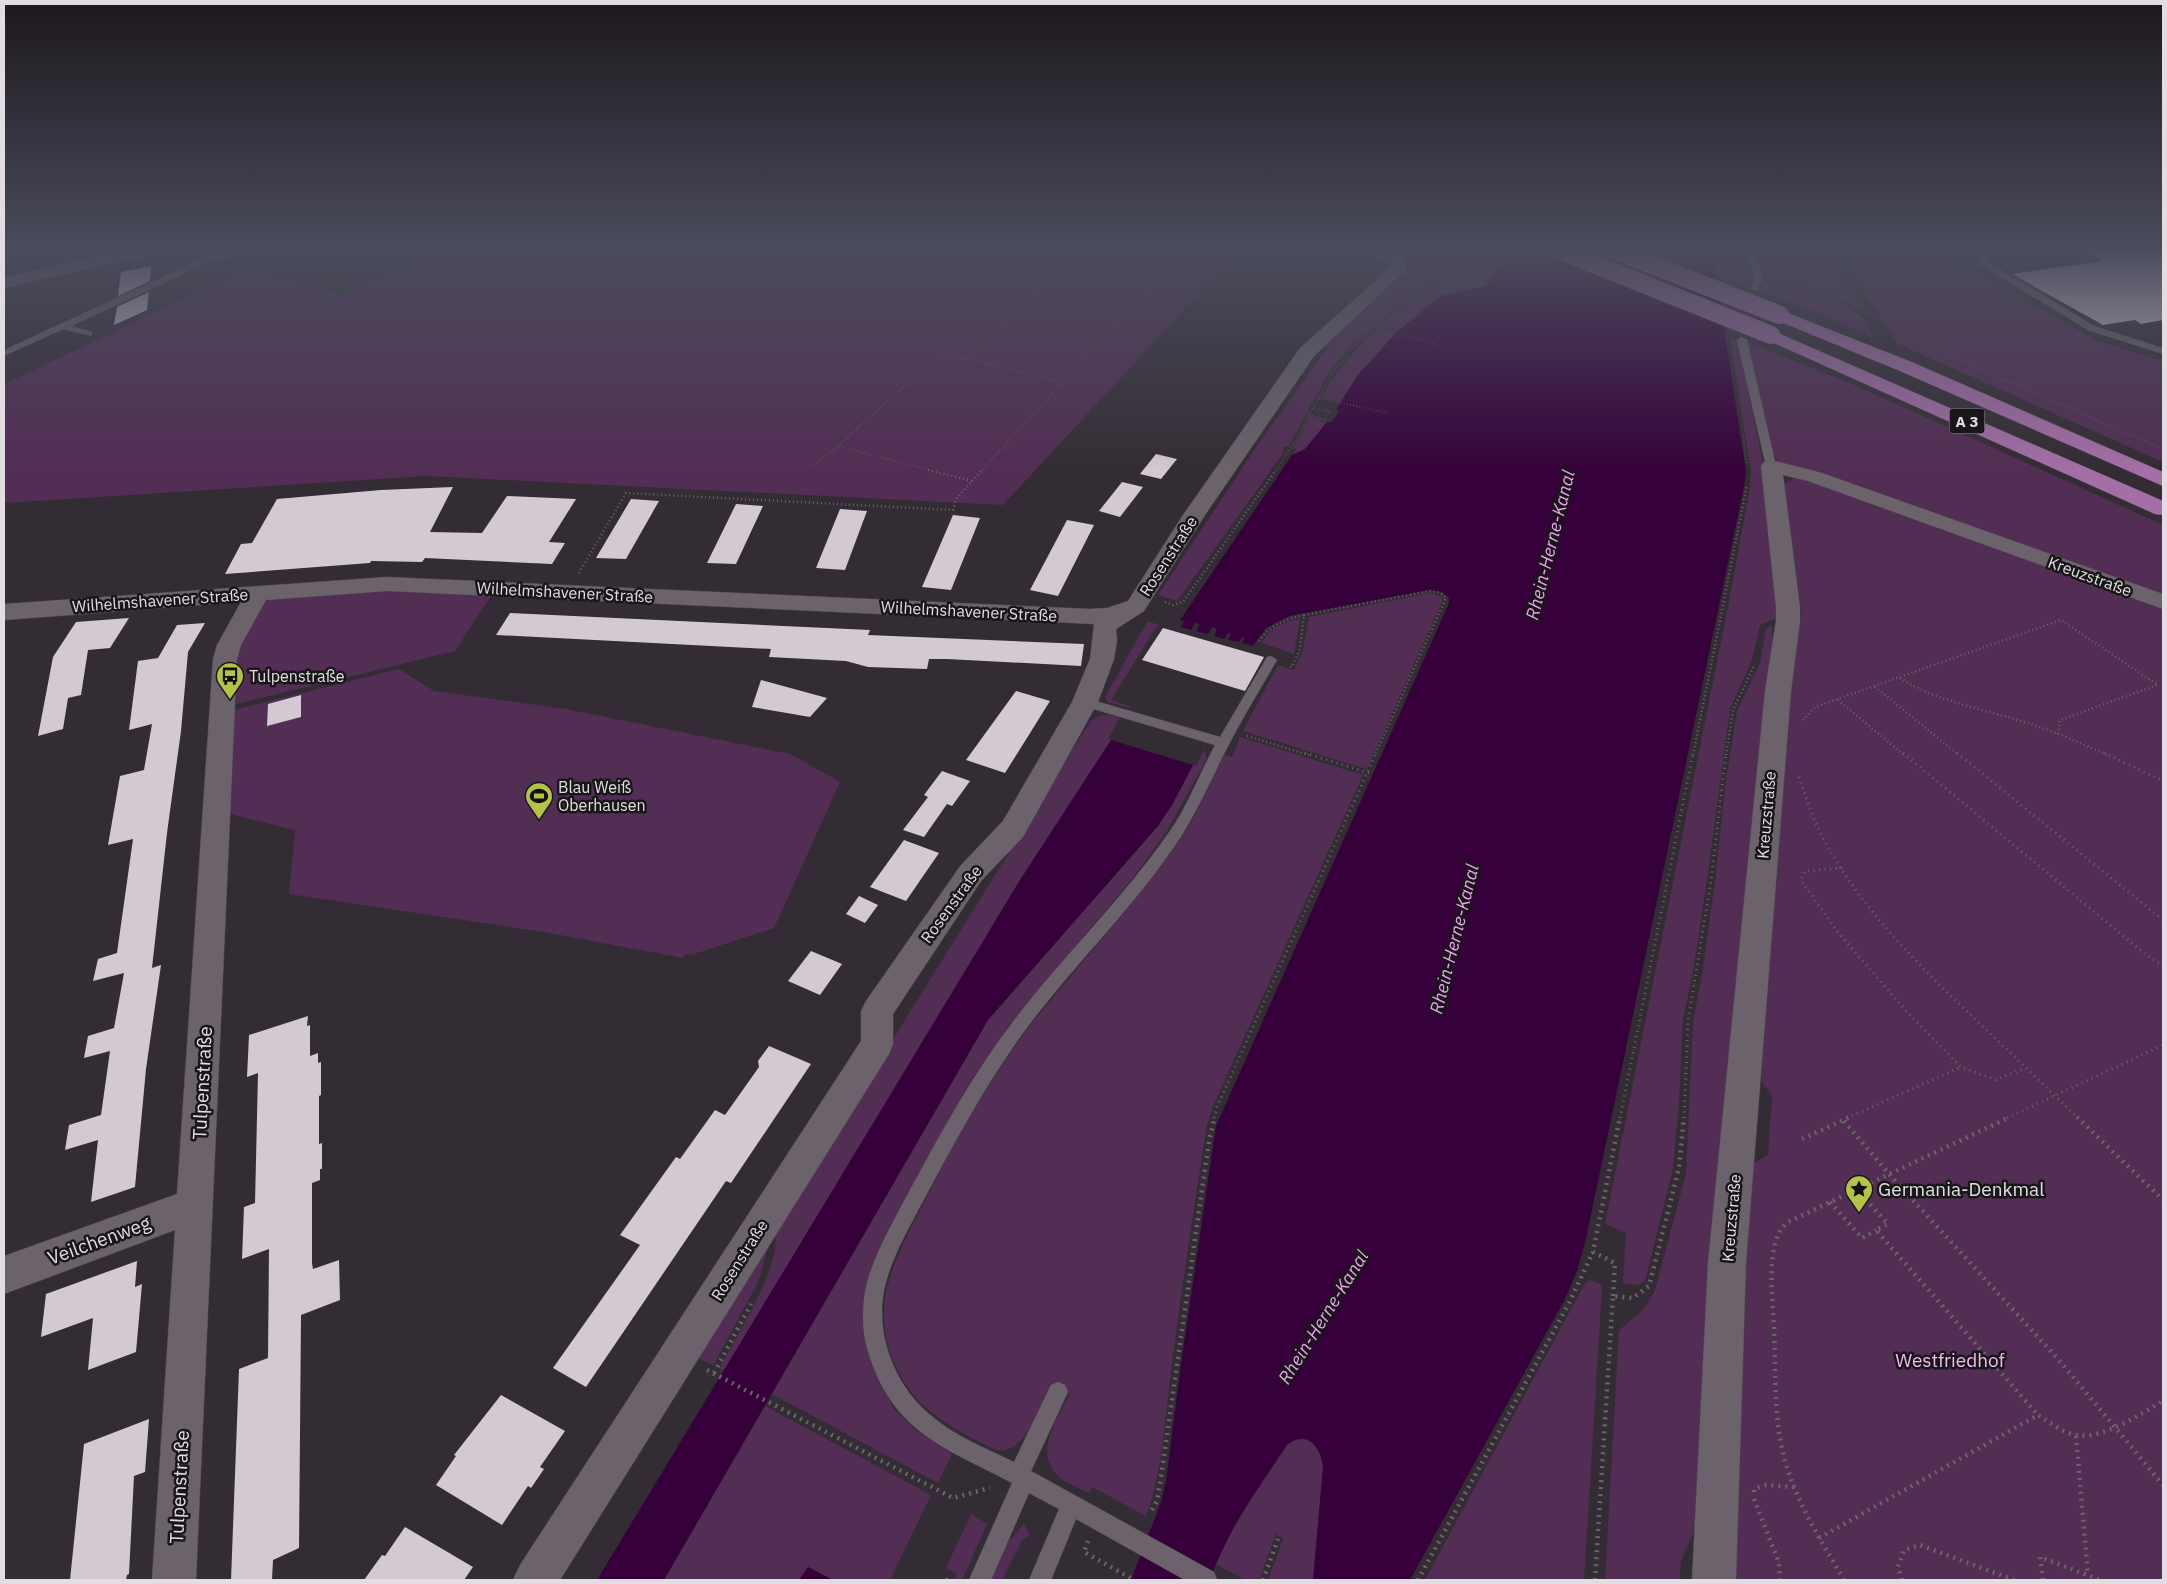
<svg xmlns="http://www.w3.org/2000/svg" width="2167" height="1584" font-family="'IBM Plex Sans',sans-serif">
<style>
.green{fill:#522e54}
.water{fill:#36013a}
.building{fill:#d3c9d3}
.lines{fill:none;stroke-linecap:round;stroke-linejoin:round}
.lane-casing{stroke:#4f494f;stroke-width:1}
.street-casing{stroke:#4f494f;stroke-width:1}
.secondary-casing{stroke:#4f494f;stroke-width:1}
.highway-casing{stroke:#4f494f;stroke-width:1}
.path-far3{stroke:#6b646b;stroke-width:2;stroke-dasharray:0.5 2.5;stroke-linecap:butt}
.path-far2{stroke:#6b646b;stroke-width:2.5;stroke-dasharray:1 3;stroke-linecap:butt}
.path-far1{stroke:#6b646b;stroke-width:3;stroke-dasharray:1 4.5;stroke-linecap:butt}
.path{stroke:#6b646b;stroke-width:4.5;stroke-dasharray:2 5;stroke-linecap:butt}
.lane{fill:#6b626b;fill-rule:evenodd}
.street{fill:#6b626b;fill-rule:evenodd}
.secondary{fill:#6b626b;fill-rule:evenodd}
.highway{fill:#a46fa6;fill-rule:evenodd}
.highway-bridge-casing{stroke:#4f494f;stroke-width:19;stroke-linecap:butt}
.highway-bridge{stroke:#a46fa6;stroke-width:18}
.labels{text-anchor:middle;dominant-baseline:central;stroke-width:5;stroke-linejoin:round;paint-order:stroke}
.shield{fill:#191619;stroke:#a6a1a6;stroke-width:1}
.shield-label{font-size:15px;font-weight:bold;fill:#e2dde2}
.street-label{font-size:16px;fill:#e2dde2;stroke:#191619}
.poi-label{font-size:16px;fill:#e2dde2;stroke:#191619;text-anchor:start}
.water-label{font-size:18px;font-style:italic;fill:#eda0f1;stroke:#191619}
.near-street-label{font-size:19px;fill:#e2dde2;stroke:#191619}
.near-poi-label{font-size:19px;fill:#e2dde2;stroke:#191619;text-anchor:start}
.near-park-label{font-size:19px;fill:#f6b8f9;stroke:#191619}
</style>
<rect width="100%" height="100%" fill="#342c34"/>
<!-- green -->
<path class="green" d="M434,249h806l-237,256 -576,-29 -423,27v-119l243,-115 97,26z
M1433,249h45l-56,38 -72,60 -18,21 -44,79 -4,-1 -2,9 -105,146 -19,-6 97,-146 80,-112 81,-76 -4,-3 5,-4z
M1486,249h22l-18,32 -5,5 -45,10 -42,35 -17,-6 47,-37z
M1712,249h33l7,25 -2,13 -34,-13z
M1754,249h86c2,7 1,13 1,20 1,16 13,28 23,40h-4l-46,-20 -51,-12z
M1848,249h96l10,9 64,39 80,44 65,20v101l-265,-118 -33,-51z
M1764,282c27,4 79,17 98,36 5,5 9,13 12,20l-49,-22 -67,-26 4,-7z
M1379,327l17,6 -39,43 -16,26 -20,-4c17,-29 33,-48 58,-71z
M1730,339l8,1 28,139 15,137 -21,9 -8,35 -22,49 -23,171 -14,92 -10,47 -4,83 -6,66 -28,113 -8,4 -14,-2 3,-50 -21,-9 123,-617 22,-119 1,-16z
M1748,342l113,46 302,137v72l-369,-129 -17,-8 -4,-6z
M1310,416l12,3 -1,3h6l-22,27 -12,6 3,-6 -3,-1z
M1795,478l21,4 347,126v972h-437l15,-313 3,-98 24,-14 4,-59 -20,-28 39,-421 11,-33 -19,-130z
M356,587l138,4 -39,60 -219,53 1,-56 27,-52z
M1430,593l12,4v5l-75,167 -124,-38 35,-66 16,5 9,-20 6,-33z
M1300,619l-6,35 -32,-11c8,-16 21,-21 38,-24z
M1147,622l11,2 -47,76 19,6 -1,2 -21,-6 -3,-5z
M1772,625l1,31 -74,864 -18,41 -2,19h-74l14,-250 25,-21 11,-19 31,-116 7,-152 9,-48 13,-92 11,-102 11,-69 23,-48 6,-34z
M399,669l35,22 132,18 224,45 50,28 -66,146 -83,27 -6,-1 -2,4 -139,-26 -255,-38 6,-64 -78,-19 5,-98z
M1109,714l11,4 -12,20 3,2 -91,140 -296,492 -5,-3c15,-28 66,-108 55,-138l316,-509 9,-6z
M1240,737l123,38 -149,329 -7,20c-12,79 -25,159 -35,240 -7,50 -8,104 -26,152l-54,-29 -3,6c-10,-5 -24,-10 -31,-17 -25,-24 0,-57 12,-83l-18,-10c-12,20 -19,55 -43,66 -12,5 -24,-5 -35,-10 -15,-8 -31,-17 -44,-28 -36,-29 -55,-82 -42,-127 9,-32 26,-62 41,-91 27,-55 58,-109 94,-158 12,-17 26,-32 39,-48 40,-49 82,-96 118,-148 18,-25 30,-56 44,-84l8,2z
M1205,749l1,11 -4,8 -35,63 -35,48 -122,145 -36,52 -45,80 -40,78 -21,45 -5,36 4,35 10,28 17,31 20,20 38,25 -14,29 -166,-89 216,-374 170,-194 14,-21 21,-40 3,1z
M768,1248l-9,32 -46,86 -20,-11z
M1589,1280l10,3 3,5 -18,292h-159l159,-295z
M765,1406l166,89 -41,85h-57l-25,-13 -9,13h-135z
M1304,1439c13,5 17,14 19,28l-10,113h-45l15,-41 -7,-5 -17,46h-14l-29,-16 21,-45 50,-74 6,-5z
M971,1514l16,10 -25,56h-8l3,-6 -11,-6z
M1024,1524l6,11 -9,7 -19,38h-13l16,-35z"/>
<!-- water -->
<path class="water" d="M1508,249h204l34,222 -2,16 -159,756 -8,28 -12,28 -155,281h-97l10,-113c-2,-20 -16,-38 -36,-22 -29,44 -60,85 -77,135h-79l30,-78 5,-21 15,-117 35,-238 233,-523v-5l-7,-6 -12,-2 -140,26 -24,12 -13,18 -11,-3 3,-5 -3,-1 -3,5 -11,-2 3,-6 -3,-1 -4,6 -10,-3 3,-7 -5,-2 -4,7 -12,-3 4,-7 -5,-1 -4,7 -10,-3 3,-6 -4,-1 112,-165 13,-6 22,-27h5l7,-11 -3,-1 21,-34 41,-45 42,-35 45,-10 5,-5z
M1111,740l82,25 -21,40 -14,21 -170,194 -324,560h-67l423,-700z
M808,1567l25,13h-34z"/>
<!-- building -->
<path class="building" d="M2080,249h83v71l-22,4 -6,-4 -32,5 -91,-51 90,-13z
M151,266l-1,15 -32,15 3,-24z
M149,292l-2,18 -33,15 3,-18z
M1156,454l21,5 -16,20 -21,-5z
M1122,482l21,5 -23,30 -21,-6z
M453,487l-23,45 52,1 25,-37 69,3 -27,43 16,1 -13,21 -127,-6 -3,4 -51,-1 -1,2 -145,11 16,-30 11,-1 25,-44 104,-9z
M631,499l28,2 -33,58 -30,-1z
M736,504l27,2 -27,58 -29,-1z
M840,509l27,2 -22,59 -29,-2z
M953,515l27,3 -29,72 -29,-3z
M1067,520l27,5 -36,71 -28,-6z
M510,613l360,17 -2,5 216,9 -3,22 -134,-7h-18l-2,10 -59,-2 -22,-6 -77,-4 2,-8 -275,-14z
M129,618l-19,30 -22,2 -7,45 -13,3 -5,31 -25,7 15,-79 23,-35z
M205,623l-17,29 -7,79 -14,102 -15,135 9,-3 -15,104 -11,118 -44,15 7,-62 -33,10 4,-25 32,-10 9,-64 -26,7 4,-22 26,-8 10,-55 -31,8 5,-22 19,-6 16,-114 -25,6 12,-69 24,-6 8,-46 -23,6 9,-69 20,-3 19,-33z
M1163,628l101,29 -19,34 -103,-31z
M761,680l66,18 -17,19 -58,-10z
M1016,691l34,10 -45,72 -39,-13z
M301,695v22l-34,9 1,-22z
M942,771l28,10 -18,25 -5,-2 -23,33 -21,-7 25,-33 -4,-2z
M904,840l35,13 -33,48 -36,-14z
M859,896l19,9 -13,18 -19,-9z
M811,951l31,13 -22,31 -32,-14z
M308,1016l-1,10 3,-1v31l8,-3v10l3,-1v33l-2,1v48l3,-1v26h-2v11l-8,3v80l1,6 26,-9 1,40 -39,15 -2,233 -26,12 -1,20h-41l8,-211 29,-11 1,-109 -27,10 2,-52 11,-4 3,-130 -11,4 2,-42z
M769,1046l42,18 -80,119 -5,-2 -140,206 -33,-19 87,-123 -20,-10 56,-78 4,2 35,-49 10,5 34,-48 -1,-6z
M137,1261l-2,26 7,-3 -6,68 -48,18 5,-52 -52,19 5,-43z
M501,1395l64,36 -25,36 4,2 -13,19 -3,-2 -26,39 -66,-40 20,-29 -2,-1z
M149,1419l-4,53 -11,4 -5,98 -2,1 -1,5h-56l14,-136z
M405,1527l68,40 -9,13h-100l18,-25 3,1z"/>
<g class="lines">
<!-- lane casing -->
<g class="lane-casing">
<path id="lane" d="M250,249h14l-55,13 -138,64 21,6v4l-29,-7 -59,27v-6l200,-92z
M1746,249h8l8,30 -4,12 -7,-2 3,-10z
M1987,249h9l-10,7 2,6 106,64 69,22v6l-75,-24 -107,-65 -3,-10z
M1742,337l5,3 29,126 -5,3 -5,-3 -29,-126z
M1271,656l6,4c-18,31 -37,62 -53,94 -14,28 -27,58 -44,84 -46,70 -108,128 -157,195 -39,54 -70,112 -101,170 -17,33 -41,71 -40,110 0,37 18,76 46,100 24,22 57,35 86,49l37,-77 7,-3 7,3 3,7 -37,79 183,101 3,8h-32l-109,-61 -25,61h-22l30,-71 -30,-16 -38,87h-22l43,-97c-70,-37 -121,-51 -145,-135 -6,-21 -5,-48 1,-69 10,-32 28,-62 43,-91 31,-57 62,-114 101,-165 50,-66 111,-124 158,-192 18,-26 30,-58 45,-86l-135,-40 -1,-3 1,-3 5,-1 135,39 47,-80z"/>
</g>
<!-- street casing -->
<g class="street-casing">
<path id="street" d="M1363,249c14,-1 48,-2 43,21l-92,86 -109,159 -61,96 -28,18 1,11 -3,19 -16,43 -75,135 -42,44 -88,133v30l-4,10 -329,526h-47l7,-15 341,-524v-30l5,-10 95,-136 42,-44 69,-119 18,-43 4,-35 -707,-33 -121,9 -25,45 -4,14 -41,921h-44l23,-350 -171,64v-38l173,-62 36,-535 4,-14 24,-43 -237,18v-16l383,-27 703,32 17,-1 21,-7 55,-86 117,-167 90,-80 1,-3c-8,-10 -21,-7 -28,-16z
M1771,460l51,13 341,121v15l-355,-128 -25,-6 17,132v14l-9,70 -45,572 -10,317h-44l16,-317 57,-572 11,-70v-14l-15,-141 3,-4z"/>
</g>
<!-- secondary casing -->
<g class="secondary-casing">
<path id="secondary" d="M141,249h34l-2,3 -6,2 -69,12 -94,22v-10l94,-22z"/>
</g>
<!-- highway casing -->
<g class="highway-casing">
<path id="highway" d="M1780,310l134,53 249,109v14l-263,-115 -126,-52 -3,-4 3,-4z
M1771,330l392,171v14l-8,-1 -390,-175 -3,-4 3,-4z"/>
</g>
<!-- path-far3 -->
<path class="path-far3" d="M1844,249l4,29 21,36
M1416,252l11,-3
M1773,281c54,9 98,37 147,60 80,38 162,72 243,108
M1378,326l60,19
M967,359l95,23
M1318,398l70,15
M1313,408l17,3
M1309,415l16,4
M1324,421l7,-12
M1743,435l4,29
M814,465l24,-19
M933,471l-95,-25 103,-93 26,6 116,-110
M981,471l188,-204 17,3 19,-21
M1276,471l10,-15 49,-87 18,-21 72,-61 57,-38"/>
<!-- path-far2 -->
<path class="path-far2" d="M972,481l10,-11
M579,573l47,-80 327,17 3,-11 16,-18 -44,-11
M1165,602l8,3 10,-3 93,-132
M1304,615l126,-24 11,2 5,5 -71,157
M1259,641c11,-16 27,-22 45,-26l-4,34 -8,18 -4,-1
M1900,678c36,23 75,29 114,41 32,9 63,22 93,36
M1875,687l84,68
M1838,700l66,55
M1803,720l12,-13 246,-87 97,65
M2058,734l2,-14 97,-35
M1247,736l62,19
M1693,755l54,-270
M1726,755l7,-45 21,-44"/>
<!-- path-far1 -->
<path class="path-far1" d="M1305,753l64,20
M1903,753l242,201 18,12
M1957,753l206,167
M2104,753l59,28
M1799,777c7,21 14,43 25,63 37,68 93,124 148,176 35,34 71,68 106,102
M1842,868l-37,3 -4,9 35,50 72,83 53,54 35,13 29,-12
M1214,1118l3,-11 159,-354
M1620,1118l73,-365
M1684,1118l4,-97 23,-140 15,-128
M1847,1118l114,-51
M2007,1118l156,-73"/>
<!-- path -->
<path class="path" d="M2077,1117l86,83
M1844,1121l45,53 169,185 105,126
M1802,1139l48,-22
M1856,1189l32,35 -12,6 162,185
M1830,1202l32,36 14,-8
M1613,1296l2,-33 -22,-11 27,-135
M707,1370l246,128 37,-10
M714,1373l37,-69
M2076,1436l12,139
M1754,1492v-3l12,-4 29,2
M1754,1499l25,64 1,17
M1152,1510l5,-9 4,-24 48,-336 6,-24
M1819,1538l219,-123c12,7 24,18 38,20 27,5 64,-21 87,-34
M1088,1541l-4,11 50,28
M947,1580l1,-2
M1263,1580l15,-41
M1418,1580l151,-277 24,-51
M1595,1580l18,-284 20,2 16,-12 30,-118 5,-51
M1844,1580c-22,-38 -47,-76 -59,-119 -12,-43 -9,-89 -11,-133 -1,-26 -5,-53 0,-80 2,-10 6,-19 14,-26l222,-105
M1902,1580l-4,-13 6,-17 16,-5 94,35
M2043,1580l-3,-23 60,23"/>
<!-- lane -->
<use href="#lane" class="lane"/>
<!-- street -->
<use href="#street" class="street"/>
<!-- secondary -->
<use href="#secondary" class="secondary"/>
<!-- highway -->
<use href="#highway" class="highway"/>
<!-- highway-bridge casing -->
<g class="highway-bridge-casing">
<path id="highway-bridge" d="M1556,249l215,86
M1612,249l168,66"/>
</g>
<!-- highway-bridge -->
<use href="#highway-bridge" class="highway-bridge"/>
</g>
<!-- sky -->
<linearGradient id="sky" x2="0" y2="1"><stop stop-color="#1d181d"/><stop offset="0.53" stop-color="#4a4b5c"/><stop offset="1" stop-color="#4a4b5c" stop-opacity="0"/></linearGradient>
<rect width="2167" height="470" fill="url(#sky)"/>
<!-- icons -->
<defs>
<g id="bus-pin" transform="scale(1.4375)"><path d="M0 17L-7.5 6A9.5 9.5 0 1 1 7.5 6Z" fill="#b4c24a" stroke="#191619"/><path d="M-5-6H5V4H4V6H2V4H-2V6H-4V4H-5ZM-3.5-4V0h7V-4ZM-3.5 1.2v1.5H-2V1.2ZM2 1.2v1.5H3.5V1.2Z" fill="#111"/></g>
<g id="stadium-pin" transform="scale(1.4375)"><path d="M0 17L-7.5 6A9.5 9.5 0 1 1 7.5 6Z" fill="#b4c24a" stroke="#191619"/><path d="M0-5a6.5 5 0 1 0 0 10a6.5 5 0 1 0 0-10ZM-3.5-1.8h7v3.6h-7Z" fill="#111"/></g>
<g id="sight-pin" transform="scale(1.4375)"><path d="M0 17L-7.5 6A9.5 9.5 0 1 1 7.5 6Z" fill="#b4c24a" stroke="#191619"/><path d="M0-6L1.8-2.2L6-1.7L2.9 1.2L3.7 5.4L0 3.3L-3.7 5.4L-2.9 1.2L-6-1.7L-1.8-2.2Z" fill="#111"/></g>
</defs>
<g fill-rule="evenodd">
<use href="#bus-pin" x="230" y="676"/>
<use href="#stadium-pin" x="539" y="796"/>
<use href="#sight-pin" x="1859" y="1189"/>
</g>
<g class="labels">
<!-- shield labels -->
<rect class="shield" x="1949.5" y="408.5" width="35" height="25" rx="4"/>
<g class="shield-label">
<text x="1967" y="421">A 3</text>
</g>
<!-- street labels -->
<g class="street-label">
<text transform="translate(1168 556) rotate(-57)">Rosenstraße</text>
<text transform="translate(2090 576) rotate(20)">Kreuzstraße</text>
<text transform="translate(565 592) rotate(3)">Wilhelmshavener Straße</text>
<text transform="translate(160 600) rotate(-4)">Wilhelmshavener Straße</text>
<text transform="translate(969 611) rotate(3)">Wilhelmshavener Straße</text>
<text transform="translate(1766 815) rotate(-85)">Kreuzstraße</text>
<text transform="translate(951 904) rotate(-54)">Rosenstraße</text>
<text transform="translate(1731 1218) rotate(-85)">Kreuzstraße</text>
<text transform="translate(739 1260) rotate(-58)">Rosenstraße</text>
</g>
<!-- poi labels -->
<g class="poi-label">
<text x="249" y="676">Tulpenstraße</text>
<text x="558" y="787">Blau Weiß<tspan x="558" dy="18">Oberhausen</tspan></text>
</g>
<!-- water labels -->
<g class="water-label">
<text transform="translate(1550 545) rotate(-76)">Rhein-Herne-Kanal</text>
<text transform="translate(1454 939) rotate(-76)">Rhein-Herne-Kanal</text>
<text transform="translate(1323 1317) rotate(-58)">Rhein-Herne-Kanal</text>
</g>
<!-- near-street labels -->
<g class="near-street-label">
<text transform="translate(202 1083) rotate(-87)">Tulpenstraße</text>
<text transform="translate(99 1240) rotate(-20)">Veilchenweg</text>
<text transform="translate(179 1487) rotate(-87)">Tulpenstraße</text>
</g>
<!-- near-poi labels -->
<g class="near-poi-label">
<text x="1878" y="1189">Germania-Denkmal</text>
</g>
<!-- near-park labels -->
<g class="near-park-label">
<text x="1950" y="1360">Westfriedhof</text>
</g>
</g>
<!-- border -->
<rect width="2167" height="1584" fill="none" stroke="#e2dde2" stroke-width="10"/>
</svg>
